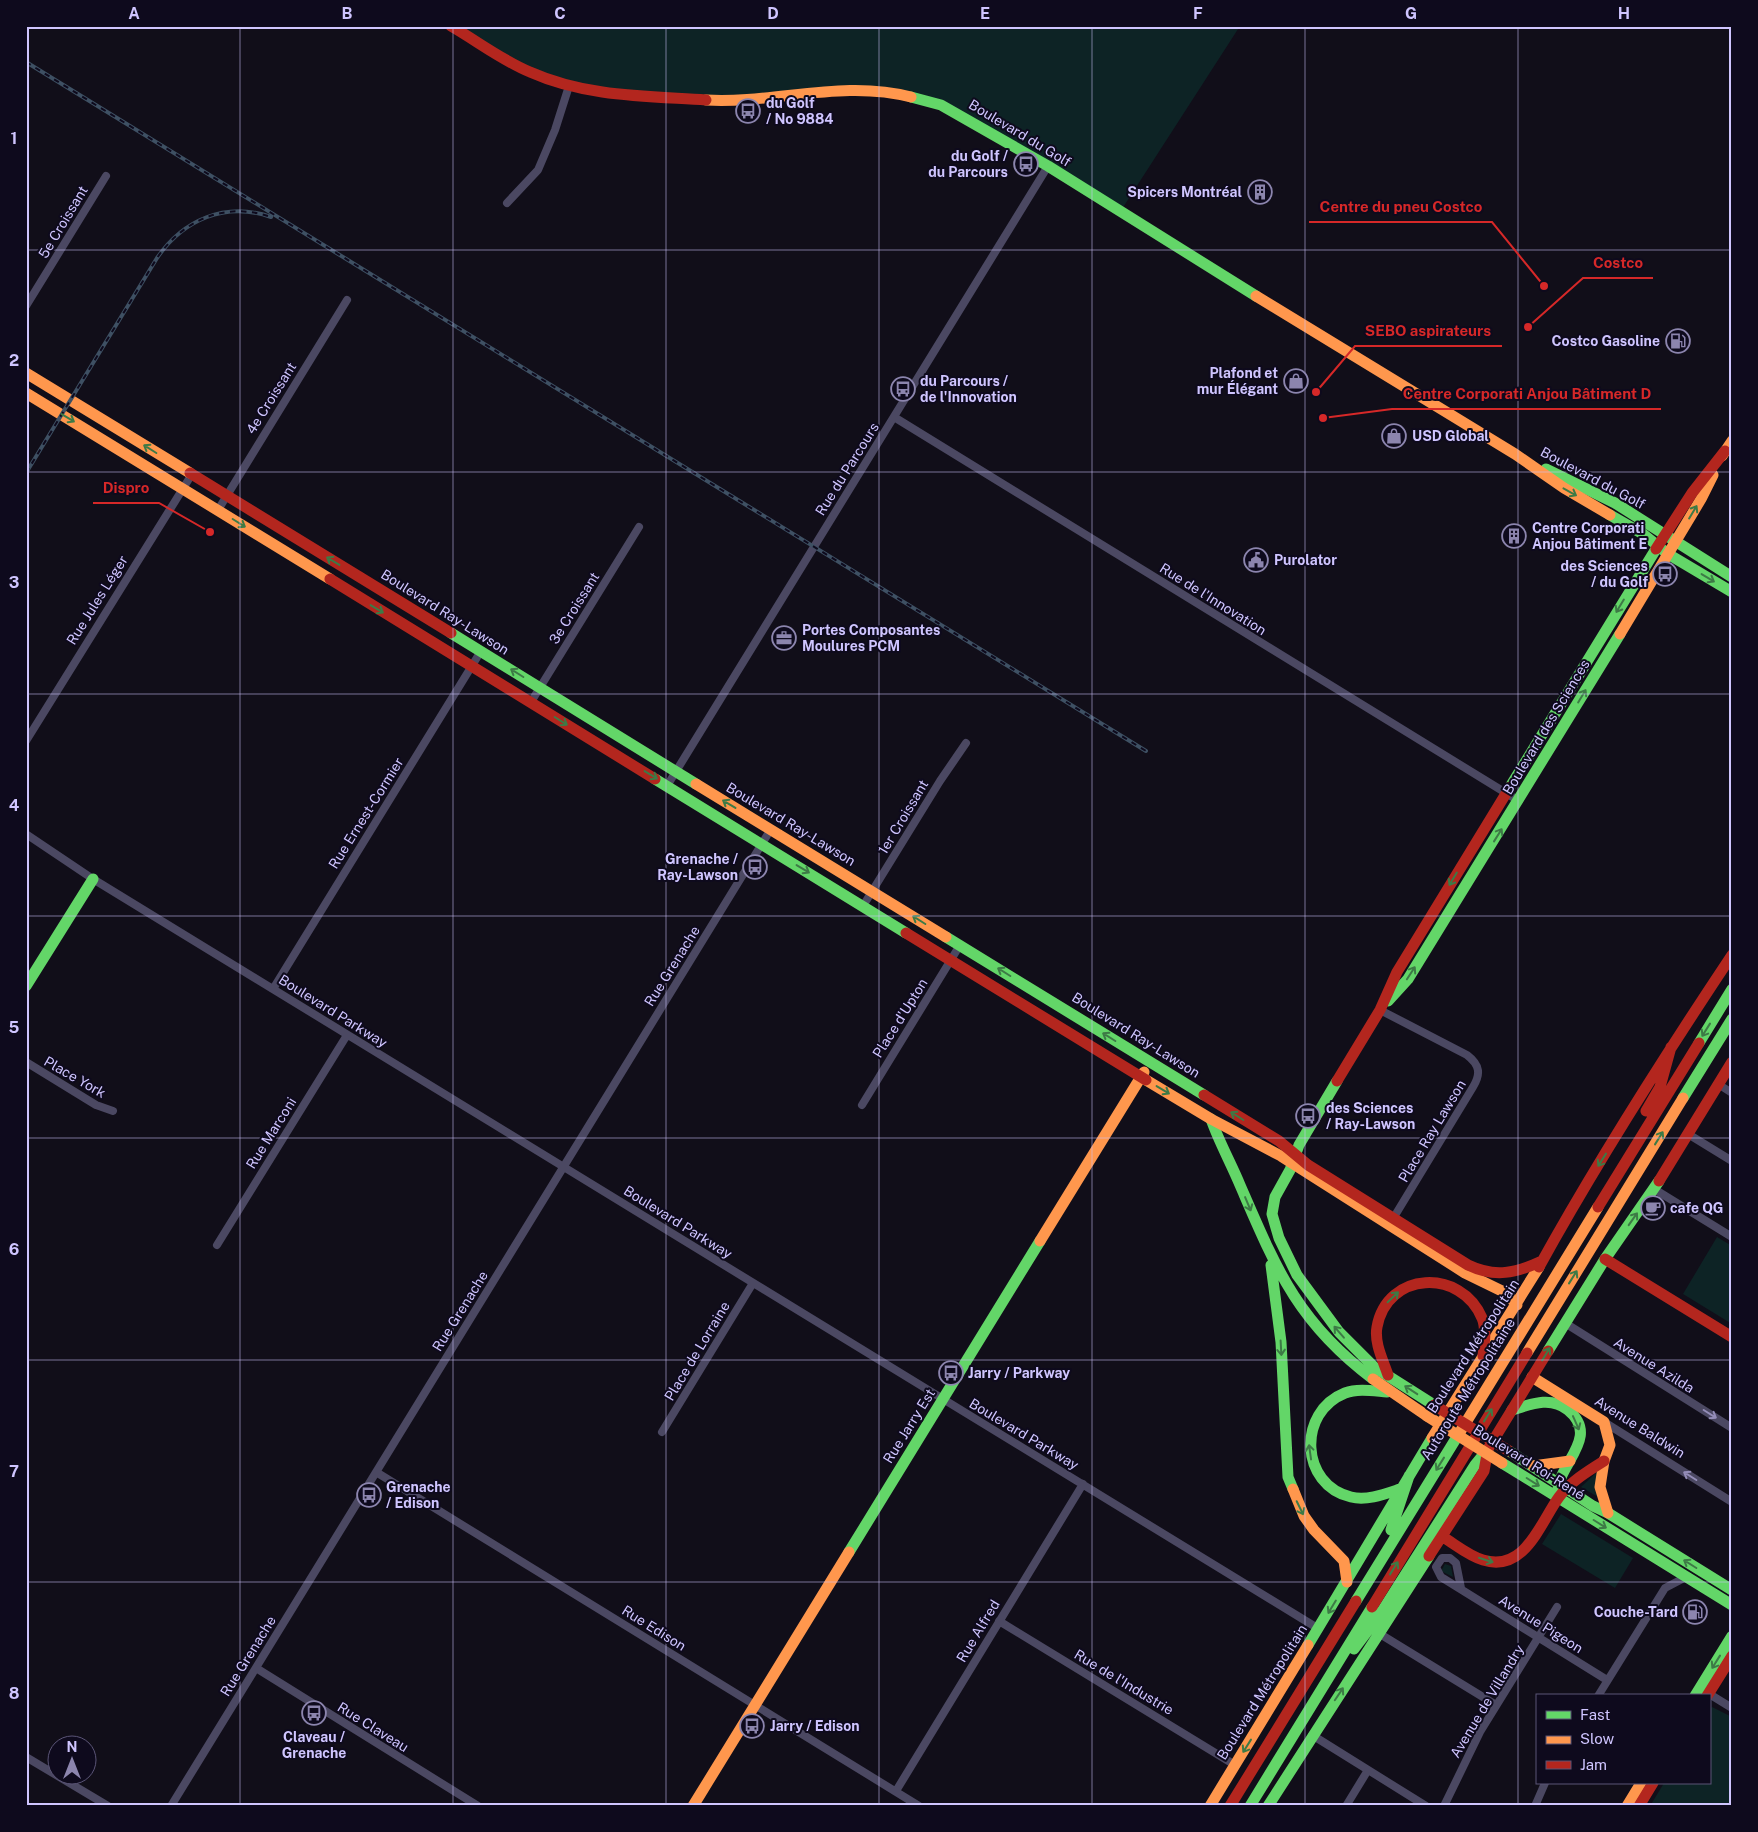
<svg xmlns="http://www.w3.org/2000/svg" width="1758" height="1832" font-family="'Public Sans',sans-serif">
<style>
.green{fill:#0d2325}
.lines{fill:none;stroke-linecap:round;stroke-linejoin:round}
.street{stroke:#4b4862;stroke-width:8}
.fast{stroke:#63d668;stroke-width:11}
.slow{stroke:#ff974d;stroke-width:11}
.jam{stroke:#b3261e;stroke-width:11}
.rail-casing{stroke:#3e5063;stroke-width:4}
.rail{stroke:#0e0a1d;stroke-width:2;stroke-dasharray:5.5;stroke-linecap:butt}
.slow-bridge{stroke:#ff974d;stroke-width:11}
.jam-bridge{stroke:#b3261e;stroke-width:11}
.oneway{stroke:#3d7a46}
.oneway2{stroke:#948db8}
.grid{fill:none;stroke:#cfc5ff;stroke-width:1;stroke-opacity:0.55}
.labels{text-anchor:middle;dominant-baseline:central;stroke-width:4;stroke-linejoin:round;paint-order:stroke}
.poi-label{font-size:14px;font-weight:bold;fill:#cfc5ff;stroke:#0e0a1d;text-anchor:start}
.street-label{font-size:14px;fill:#cfc5ff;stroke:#0e0a1d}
.leader{fill:none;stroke:#d62828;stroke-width:2}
.callout-dot{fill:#d62828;stroke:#0e0a1d;stroke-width:2}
.callout-label{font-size:15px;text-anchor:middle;font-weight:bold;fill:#d62828;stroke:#0e0a1d;stroke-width:4;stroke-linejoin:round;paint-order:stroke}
.neatline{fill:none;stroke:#cfc5ff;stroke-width:2}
.grid-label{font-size:16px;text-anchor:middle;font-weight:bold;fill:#cfc5ff}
</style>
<rect width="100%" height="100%" fill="#110e19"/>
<!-- green -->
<path class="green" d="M452,26h788l-118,183 -170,-99 -69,-18 -121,8 -121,-3 -88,-16z
M1717,1237l15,9v78l-49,-30z
M1598,1471v26l-17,-10z
M1561,1514l72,44 -18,30 -73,-44z
M1445,1564l6,2 2,11 -12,-6z
M1712,1707l20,10v89h-82l14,-23h45v-73z"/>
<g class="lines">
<!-- street -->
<path class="street" d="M507,203l31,-33 17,-40 14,-44
M26,306l80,-130
M894,417l625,384
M218,510l129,-210
M531,702l108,-175
M26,741l166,-267
M667,786l381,-620
M26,834l67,45 1226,750
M863,906l77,-125 26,-38
M273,989l208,-338
M1380,1010l87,45c13,10 14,19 6,32l-82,135
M26,1062l70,43 17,6
M1718,1084l14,9
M862,1105l98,-160
M1688,1134l44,27
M1654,1189l78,48
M217,1245l130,-210
M1565,1323l167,105
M1604,1422l128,80
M662,1432l91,-149
M376,1472l543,334
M1461,1588l-5,-25 -6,-5h-8l-6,9 5,10 166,103
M999,1621l236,144
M1380,1634l116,71
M256,1668l222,138
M1706,1692l26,16
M1598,1696l67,-108 21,-11
M1312,1735l114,71
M26,1757l82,49
M896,1791l187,-307
M171,1806l600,-977
M1346,1806l22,-36
M1444,1806l36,-74 77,-125
M1535,1806l10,-23"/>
<!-- fast -->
<path class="fast" d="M911,97l30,8 107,61 208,130
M1546,469l69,34 117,74
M1610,515l33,19 25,20 64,38
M451,633l245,151
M655,779l251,154
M1510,787l146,-238
M946,937l258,158
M26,986l67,-107
M1388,1001l20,-22 212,-345
M1699,1043l33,-54
M1337,1081l-38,64 -9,25 -15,27 -3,17 7,24 18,37 42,57 35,35 60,38
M1683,1098l49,-79
M1211,1119c8,23 20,44 29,66 36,83 57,137 133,194
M1271,1265l10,77 7,135 5,12
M1548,1351l57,-92 54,-78
M1387,1392c-13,-1 -29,-4 -42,1 -48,19 -45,92 6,104 16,4 34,-3 49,-8
M1512,1410c19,-6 39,-14 56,0 33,27 -10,54 -10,81
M1509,1451l84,55 15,7 124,77
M1502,1463l230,142
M1391,1530l18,-54
M849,1552l191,-311
M1356,1601l104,-169
M1308,1645l124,-207
M1354,1649l25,-33 96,-151 13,-16
M1695,1696l37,-60
M1250,1806l122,-199
M1268,1806l161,-250"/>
<!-- slow -->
<path class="slow" d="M706,100c68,4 137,-21 205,-3
M1256,296l259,158 49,34 46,27
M26,373l164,100
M26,393l304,186
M1722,456l10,-15
M1620,634l81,-135 12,-24
M696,784l250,153
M1146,1080l65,39 70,37 184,117 41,20 11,12
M1040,1241l104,-169
M1527,1353l156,-255
M1532,1377l72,45 6,23 -6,16 -4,26 8,26
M1373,1379l54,37
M1460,1432l138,-225
M1432,1438l107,-171
M1533,1466l37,-5
M1293,1489l11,27 10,14 30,31 3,21
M693,1806l156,-254
M1210,1806l98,-161
M1627,1806l14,-23"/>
<!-- jam -->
<path class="jam" d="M451,26c26,15 52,35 79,46 56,25 116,24 176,28
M190,473l261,160
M1656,549l36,-56 33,-42
M330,579l325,200
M906,933l240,147
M1337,1081l43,-71 17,-38 113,-185
M1204,1095l75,46 29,24 160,100c27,13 48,8 74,-4
M1646,1111l14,-24 11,-40
M1659,1181l73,-119
M1598,1207l101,-164
M1605,1259l127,78
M1539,1267c59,-107 125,-210 193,-312
M1388,1375c-5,-15 -14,-32 -11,-48 10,-56 84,-59 105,-9 5,11 2,26 1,38
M1443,1537c13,8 26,19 40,23 42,13 57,-37 76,-63 11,-15 29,-26 45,-36
M1429,1556l55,-85 4,-22 60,-98
M1372,1607l155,-254
M1707,1696l25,-40
M1230,1806l126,-205
M1639,1806l14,-23"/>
<!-- rail casing -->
<g class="rail-casing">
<path id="rail" d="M26,62l1120,689
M26,473l131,-215c26,-38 68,-57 114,-41"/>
</g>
<!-- rail -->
<use href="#rail" class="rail"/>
<!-- slow-bridge -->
<path class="slow-bridge" d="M1427,1416l75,47"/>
<!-- jam-bridge -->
<path class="jam-bridge" d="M1434,1405l75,46"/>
</g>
<!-- one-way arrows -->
<defs><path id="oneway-shaft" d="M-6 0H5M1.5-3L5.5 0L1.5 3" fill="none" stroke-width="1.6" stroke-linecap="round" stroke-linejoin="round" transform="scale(1.25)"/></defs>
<g class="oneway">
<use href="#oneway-shaft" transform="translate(68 418) rotate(31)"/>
<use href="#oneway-shaft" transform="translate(150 449) rotate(-148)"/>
<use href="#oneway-shaft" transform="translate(1570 492) rotate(29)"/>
<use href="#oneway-shaft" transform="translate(1693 512) rotate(-59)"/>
<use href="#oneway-shaft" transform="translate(239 523) rotate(32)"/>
<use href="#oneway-shaft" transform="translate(333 561) rotate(-149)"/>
<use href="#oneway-shaft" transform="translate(1708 578) rotate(31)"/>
<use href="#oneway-shaft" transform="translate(1620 606) rotate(121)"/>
<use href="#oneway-shaft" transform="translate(377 609) rotate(31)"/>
<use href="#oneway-shaft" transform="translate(517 673) rotate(-148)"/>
<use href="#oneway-shaft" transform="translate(1582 696) rotate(-59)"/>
<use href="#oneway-shaft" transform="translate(561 721) rotate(32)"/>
<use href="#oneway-shaft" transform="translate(651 775) rotate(31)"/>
<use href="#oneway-shaft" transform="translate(729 804) rotate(-149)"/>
<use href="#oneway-shaft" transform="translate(1498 835) rotate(-58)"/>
<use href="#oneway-shaft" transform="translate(803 869) rotate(31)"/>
<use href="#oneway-shaft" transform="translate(1453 879) rotate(121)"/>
<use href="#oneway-shaft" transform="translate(919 920) rotate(-148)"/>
<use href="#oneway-shaft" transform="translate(1004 972) rotate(-148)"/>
<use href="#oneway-shaft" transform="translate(1411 973) rotate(-57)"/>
<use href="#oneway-shaft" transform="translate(1706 1030) rotate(122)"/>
<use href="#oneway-shaft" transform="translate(1109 1037) rotate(-148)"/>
<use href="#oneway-shaft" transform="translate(1163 1090) rotate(31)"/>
<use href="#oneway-shaft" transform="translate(1237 1116) rotate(-148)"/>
<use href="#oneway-shaft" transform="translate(1659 1138) rotate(-58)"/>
<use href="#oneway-shaft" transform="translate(1602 1160) rotate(122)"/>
<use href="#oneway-shaft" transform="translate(1248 1204) rotate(67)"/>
<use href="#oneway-shaft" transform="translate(1633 1219) rotate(-55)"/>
<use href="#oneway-shaft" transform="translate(1573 1277) rotate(-58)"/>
<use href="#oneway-shaft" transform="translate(1393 1297) rotate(-44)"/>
<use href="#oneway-shaft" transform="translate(1339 1332) rotate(-131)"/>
<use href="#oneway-shaft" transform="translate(1281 1348) rotate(87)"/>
<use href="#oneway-shaft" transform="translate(1546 1354) rotate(-59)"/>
<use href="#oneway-shaft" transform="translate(1411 1390) rotate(-147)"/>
<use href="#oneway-shaft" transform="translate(1488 1415) rotate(-58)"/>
<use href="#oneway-shaft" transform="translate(1576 1423) rotate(66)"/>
<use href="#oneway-shaft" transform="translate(1310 1452) rotate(-98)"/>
<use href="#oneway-shaft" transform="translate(1440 1464) rotate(122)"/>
<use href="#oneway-shaft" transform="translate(1533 1482) rotate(32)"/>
<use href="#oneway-shaft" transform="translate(1300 1508) rotate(64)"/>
<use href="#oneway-shaft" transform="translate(1600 1524) rotate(32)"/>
<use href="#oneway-shaft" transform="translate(1486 1560) rotate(18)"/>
<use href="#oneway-shaft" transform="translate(1690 1564) rotate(-148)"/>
<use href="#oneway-shaft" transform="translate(1394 1568) rotate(-58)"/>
<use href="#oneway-shaft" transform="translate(1332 1607) rotate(121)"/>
<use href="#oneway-shaft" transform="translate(1716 1662) rotate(122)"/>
<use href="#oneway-shaft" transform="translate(1339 1694) rotate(-56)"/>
<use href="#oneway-shaft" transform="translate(1247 1746) rotate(122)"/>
</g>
<g class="oneway2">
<use href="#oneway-shaft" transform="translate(1710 1414) rotate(32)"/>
<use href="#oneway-shaft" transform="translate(1690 1476) rotate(-148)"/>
</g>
<!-- grid -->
<path class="grid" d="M240,26v1780M453,26v1780M666,26v1780M879,26v1780M1092,26v1780M1305,26v1780M1518,26v1780M26,250h1706M26,472h1706M26,694h1706M26,916h1706M26,1138h1706M26,1360h1706M26,1582h1706"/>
<!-- icons -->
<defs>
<g id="bus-ring" transform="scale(1.25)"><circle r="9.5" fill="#0e0a1d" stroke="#8c85ae" stroke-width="1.5"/><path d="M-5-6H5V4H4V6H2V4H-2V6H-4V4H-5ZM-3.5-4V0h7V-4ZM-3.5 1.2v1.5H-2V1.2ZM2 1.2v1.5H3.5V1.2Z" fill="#8c85ae"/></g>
<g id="building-ring" transform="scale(1.25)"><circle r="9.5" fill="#0e0a1d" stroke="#8c85ae" stroke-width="1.5"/><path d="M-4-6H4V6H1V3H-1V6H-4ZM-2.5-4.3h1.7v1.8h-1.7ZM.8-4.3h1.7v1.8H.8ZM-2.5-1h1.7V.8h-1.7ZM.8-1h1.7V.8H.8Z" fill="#8c85ae"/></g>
<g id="fuel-ring" transform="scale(1.25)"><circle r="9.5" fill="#0e0a1d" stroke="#8c85ae" stroke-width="1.5"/><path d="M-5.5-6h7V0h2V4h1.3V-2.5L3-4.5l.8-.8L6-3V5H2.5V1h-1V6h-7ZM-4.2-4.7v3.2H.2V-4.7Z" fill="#8c85ae"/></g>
<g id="shop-ring" transform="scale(1.25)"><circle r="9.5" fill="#0e0a1d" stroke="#8c85ae" stroke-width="1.5"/><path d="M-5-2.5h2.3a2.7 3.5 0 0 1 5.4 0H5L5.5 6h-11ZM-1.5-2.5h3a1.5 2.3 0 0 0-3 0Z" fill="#8c85ae"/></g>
<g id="civic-ring" transform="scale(1.25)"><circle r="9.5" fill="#0e0a1d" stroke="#8c85ae" stroke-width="1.5"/><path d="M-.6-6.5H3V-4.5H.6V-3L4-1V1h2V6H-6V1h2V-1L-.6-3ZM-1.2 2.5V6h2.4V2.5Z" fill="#8c85ae"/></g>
<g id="office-ring" transform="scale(1.25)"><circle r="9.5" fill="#0e0a1d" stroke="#8c85ae" stroke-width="1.5"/><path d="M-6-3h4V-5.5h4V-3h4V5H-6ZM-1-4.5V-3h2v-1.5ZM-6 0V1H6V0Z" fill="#8c85ae"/></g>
<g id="cafe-ring" transform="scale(1.25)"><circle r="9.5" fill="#0e0a1d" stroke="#8c85ae" stroke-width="1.5"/><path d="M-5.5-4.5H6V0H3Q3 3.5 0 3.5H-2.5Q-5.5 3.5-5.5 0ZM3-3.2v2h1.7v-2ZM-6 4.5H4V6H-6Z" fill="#8c85ae"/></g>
</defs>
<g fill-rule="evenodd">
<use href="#bus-ring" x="748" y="111"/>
<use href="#bus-ring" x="1026" y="164"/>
<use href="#building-ring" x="1260" y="192"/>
<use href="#fuel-ring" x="1678" y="341"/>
<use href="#shop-ring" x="1296" y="381"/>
<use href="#bus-ring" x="903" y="389"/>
<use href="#shop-ring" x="1394" y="436"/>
<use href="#building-ring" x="1514" y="536"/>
<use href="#civic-ring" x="1256" y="560"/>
<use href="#bus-ring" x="1665" y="574"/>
<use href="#office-ring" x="784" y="638"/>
<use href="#bus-ring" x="755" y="867"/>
<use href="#bus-ring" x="1308" y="1116"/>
<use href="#cafe-ring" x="1653" y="1208"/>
<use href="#bus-ring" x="951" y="1373"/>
<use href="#bus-ring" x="369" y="1495"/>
<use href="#fuel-ring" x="1695" y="1612"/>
<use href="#bus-ring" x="314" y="1713"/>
<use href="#bus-ring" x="752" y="1726"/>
</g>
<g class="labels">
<!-- poi labels -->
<g class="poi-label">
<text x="766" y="103">du Golf<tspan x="766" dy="16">/ No 9884</tspan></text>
<text x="1008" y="156" text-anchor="end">du Golf /<tspan x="1008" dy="16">du Parcours</tspan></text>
<text x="1242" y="192" text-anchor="end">Spicers Montréal</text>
<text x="1660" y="341" text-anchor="end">Costco Gasoline</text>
<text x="1278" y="373" text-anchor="end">Plafond et<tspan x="1278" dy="16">mur Élégant</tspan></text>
<text x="920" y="381">du Parcours /<tspan x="920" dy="16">de l'Innovation</tspan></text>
<text x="1412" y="436">USD Global</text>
<text x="1532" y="528">Centre Corporati<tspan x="1532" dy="16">Anjou Bâtiment E</tspan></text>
<text x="1274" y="560">Purolator</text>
<text x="1648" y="566" text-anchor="end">des Sciences<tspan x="1648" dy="16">/ du Golf</tspan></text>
<text x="802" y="630">Portes Composantes<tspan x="802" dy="16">Moulures PCM</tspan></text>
<text x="738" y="859" text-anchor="end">Grenache /<tspan x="738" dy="16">Ray-Lawson</tspan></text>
<text x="1326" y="1108">des Sciences<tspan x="1326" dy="16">/ Ray-Lawson</tspan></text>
<text x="1670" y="1208">cafe QG</text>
<text x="968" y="1373">Jarry / Parkway</text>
<text x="386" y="1487">Grenache<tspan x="386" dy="16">/ Edison</tspan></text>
<text x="1678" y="1612" text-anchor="end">Couche-Tard</text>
<text x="770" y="1726">Jarry / Edison</text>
<text x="314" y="1737" text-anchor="middle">Claveau /<tspan x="314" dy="16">Grenache</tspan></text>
</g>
<!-- street labels -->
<g class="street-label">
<text transform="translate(1020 133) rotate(31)">Boulevard du Golf</text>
<text transform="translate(63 222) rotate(-59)">5e Croissant</text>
<text transform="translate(271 398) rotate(-58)">4e Croissant</text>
<text transform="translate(847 469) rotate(-58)">Rue du Parcours</text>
<text transform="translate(1593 478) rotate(28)">Boulevard du Golf</text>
<text transform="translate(1213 599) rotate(32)">Rue de l'Innovation</text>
<text transform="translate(97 600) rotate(-58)">Rue Jules Léger</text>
<text transform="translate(574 608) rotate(-58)">3e Croissant</text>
<text transform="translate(445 612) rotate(32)">Boulevard Ray-Lawson</text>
<text transform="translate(1546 727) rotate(-59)">Boulevard des Sciences</text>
<text transform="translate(366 813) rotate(-58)">Rue Ernest-Cormier</text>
<text transform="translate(903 817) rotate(-59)">1er Croissant</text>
<text transform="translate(791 824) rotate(31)">Boulevard Ray-Lawson</text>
<text transform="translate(672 966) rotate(-58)">Rue Grenache</text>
<text transform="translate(333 1011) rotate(32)">Boulevard Parkway</text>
<text transform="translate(900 1018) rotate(-58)">Place d'Upton</text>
<text transform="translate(1136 1035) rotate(32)">Boulevard Ray-Lawson</text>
<text transform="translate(75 1077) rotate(30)">Place York</text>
<text transform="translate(1432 1131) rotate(-59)">Place Ray Lawson</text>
<text transform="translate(271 1133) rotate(-58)">Rue Marconi</text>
<text transform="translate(678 1222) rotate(32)">Boulevard Parkway</text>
<text transform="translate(460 1311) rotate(-58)">Rue Grenache</text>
<text transform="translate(1473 1346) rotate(-57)">Boulevard Métropolitain</text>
<text transform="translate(697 1351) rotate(-59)">Place de Lorraine</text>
<text transform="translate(1654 1365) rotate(32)">Avenue Azilda</text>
<text transform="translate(1468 1389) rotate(-58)">Autoroute Métropolitaine</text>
<text transform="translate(909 1426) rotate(-58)">Rue Jarry Est</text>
<text transform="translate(1640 1427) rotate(32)">Avenue Baldwin</text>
<text transform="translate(1024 1434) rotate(31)">Boulevard Parkway</text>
<text transform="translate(1529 1462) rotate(32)">Boulevard Roi-René</text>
<text transform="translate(1541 1624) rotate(32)">Avenue Pigeon</text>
<text transform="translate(654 1628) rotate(32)">Rue Edison</text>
<text transform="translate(978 1631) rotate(-59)">Rue Alfred</text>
<text transform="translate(248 1656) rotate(-58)">Rue Grenache</text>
<text transform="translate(1124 1682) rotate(31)">Rue de l'Industrie</text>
<text transform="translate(1262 1692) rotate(-58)">Boulevard Métropolitain</text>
<text transform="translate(1487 1701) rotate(-59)">Avenue de Villandry</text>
<text transform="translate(373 1727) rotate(32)">Rue Claveau</text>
</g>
</g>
<!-- callouts -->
<path class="leader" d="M1544 286L1492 222H1309M1528 327L1583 278H1653M1316 392L1355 346H1502M1323 418L1392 409H1661M210 532L159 503H93"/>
<g class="callout-dot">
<circle cx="1544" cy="286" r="5"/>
<circle cx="1528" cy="327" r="5"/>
<circle cx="1316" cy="392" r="5"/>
<circle cx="1323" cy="418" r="5"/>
<circle cx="210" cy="532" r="5"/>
</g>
<g class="callout-label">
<text x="1401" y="212">Centre du pneu Costco</text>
<text x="1618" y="268">Costco</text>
<text x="1428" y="336">SEBO aspirateurs</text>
<text x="1527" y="399">Centre Corporati Anjou Bâtiment D</text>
<text x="126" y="493">Dispro</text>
</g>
<!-- border -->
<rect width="1758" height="1832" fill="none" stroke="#0e0a1d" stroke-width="55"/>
<!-- legend -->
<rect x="1536" y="1694" width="175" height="90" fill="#0e0a1d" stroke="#5b5577"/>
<rect x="1546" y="1711" width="25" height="8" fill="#63d668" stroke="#5b5577"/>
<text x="1580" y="1720" font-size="15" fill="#cfc5ff">Fast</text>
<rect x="1546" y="1736" width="25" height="8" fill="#ff974d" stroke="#5b5577"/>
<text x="1580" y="1744" font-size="15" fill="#cfc5ff">Slow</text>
<rect x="1546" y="1761" width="25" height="8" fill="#b3261e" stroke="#5b5577"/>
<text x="1580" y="1770" font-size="15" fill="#cfc5ff">Jam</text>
<!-- north arrow -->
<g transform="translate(72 1760)"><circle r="24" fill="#0e0a1d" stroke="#5b5577"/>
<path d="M0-4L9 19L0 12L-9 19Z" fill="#8c85ae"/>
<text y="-8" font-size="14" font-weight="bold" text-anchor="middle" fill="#cfc5ff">N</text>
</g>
<rect x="28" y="28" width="1702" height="1776" class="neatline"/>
<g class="grid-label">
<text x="134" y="19">A</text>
<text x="347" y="19">B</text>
<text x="560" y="19">C</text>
<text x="773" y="19">D</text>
<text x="985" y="19">E</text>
<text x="1198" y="19">F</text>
<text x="1411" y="19">G</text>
<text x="1624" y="19">H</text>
<text x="14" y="144">1</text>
<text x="14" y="366">2</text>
<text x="14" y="588">3</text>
<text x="14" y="811">4</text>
<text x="14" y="1033">5</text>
<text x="14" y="1255">6</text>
<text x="14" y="1477">7</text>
<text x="14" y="1699">8</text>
</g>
</svg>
